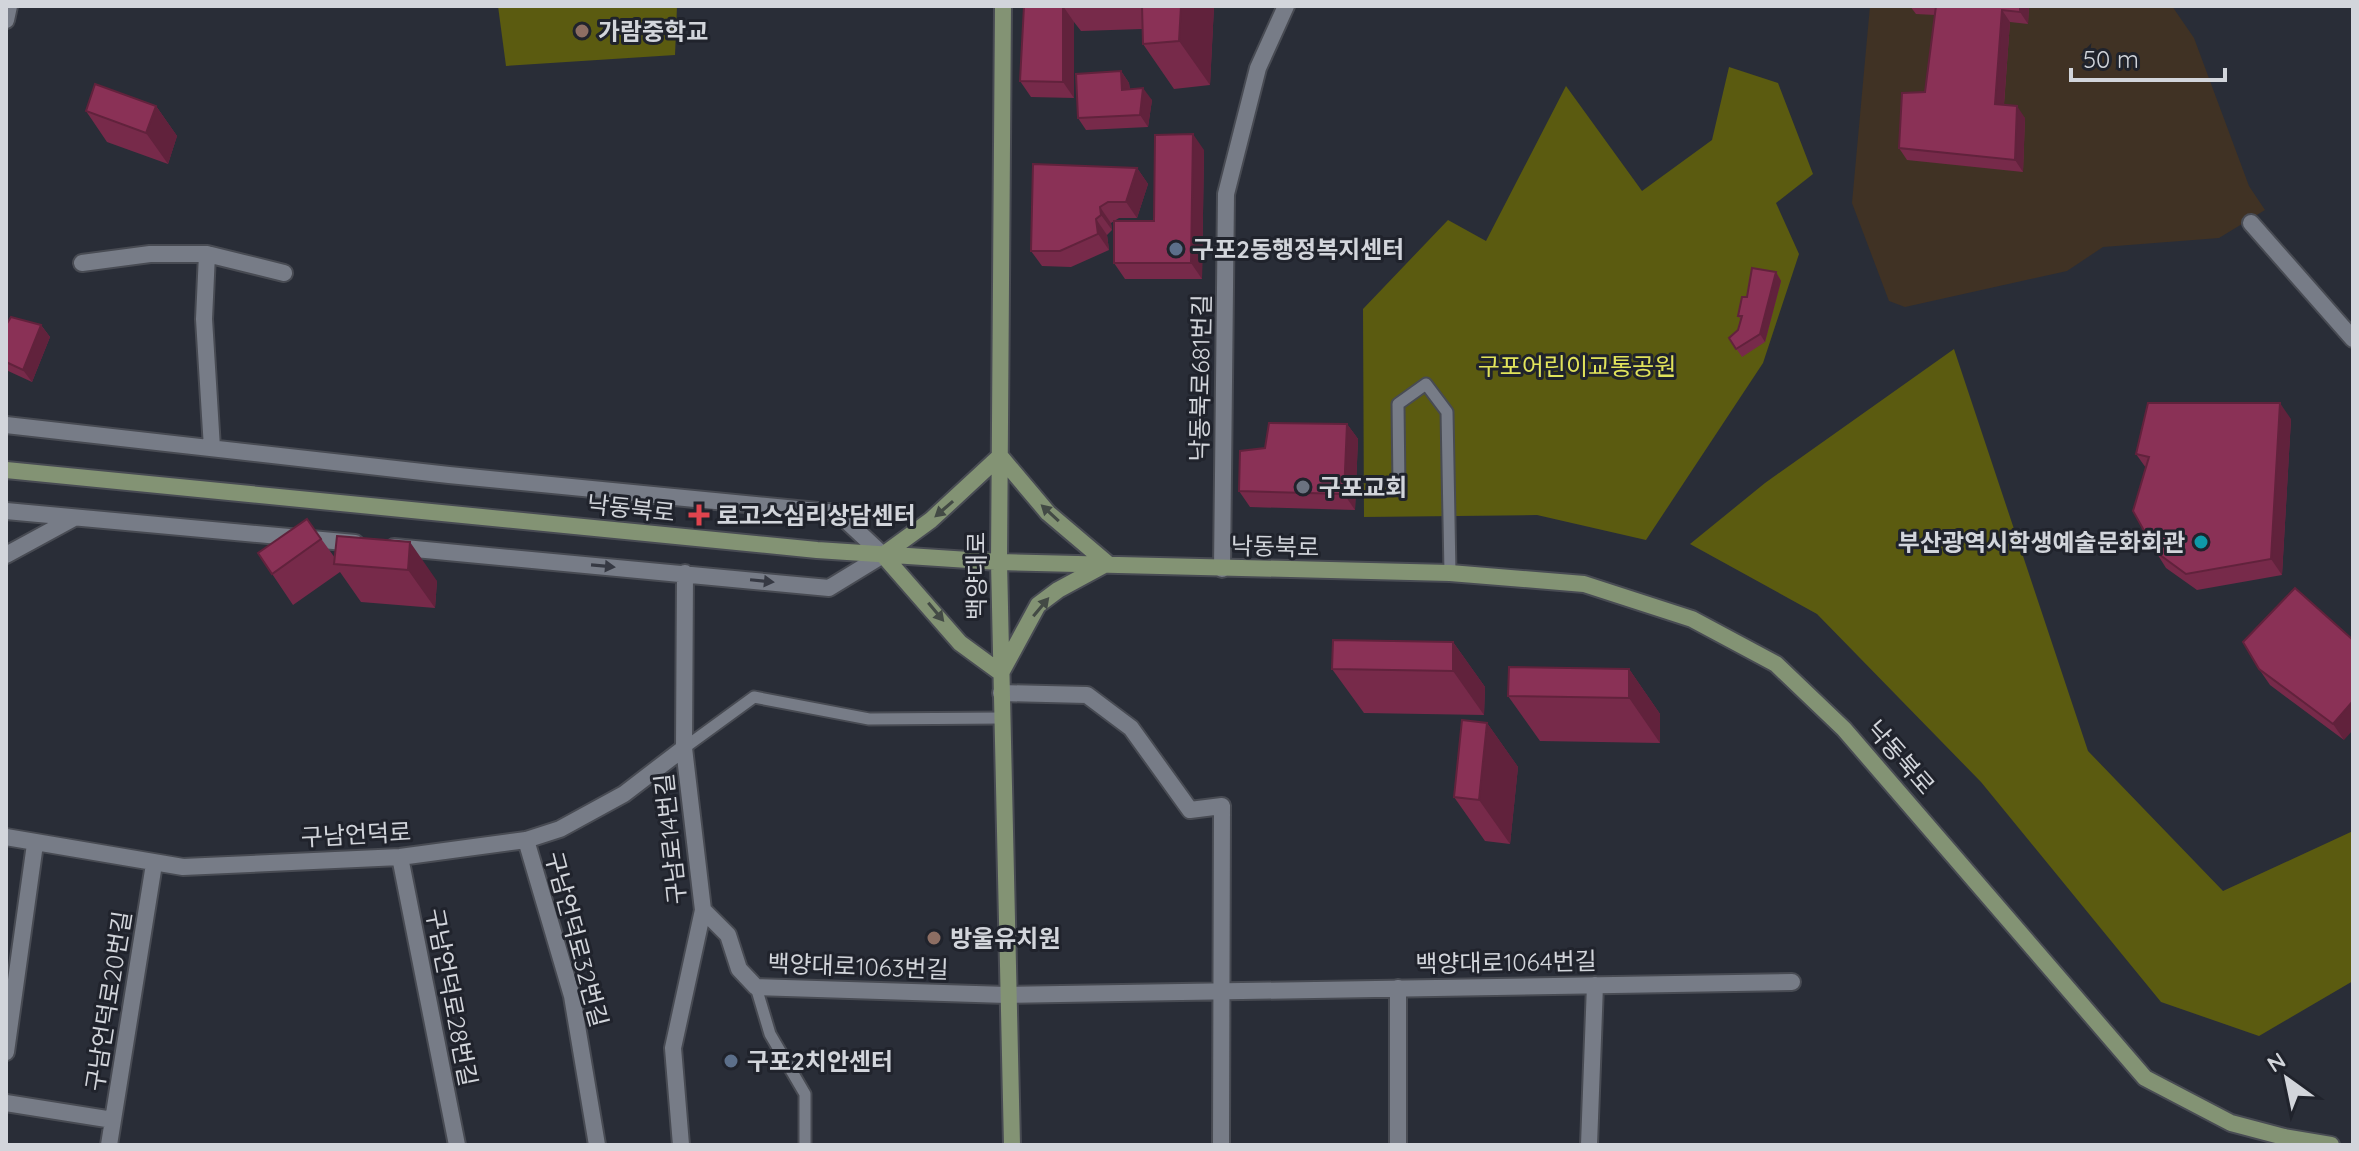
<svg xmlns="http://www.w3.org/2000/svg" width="2359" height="1151" font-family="Quicksand,'Noto Sans KR',sans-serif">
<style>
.commercial{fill:#403224}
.green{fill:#5b5b10}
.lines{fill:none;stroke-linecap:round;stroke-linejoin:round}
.service-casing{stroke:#484b53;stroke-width:15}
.minor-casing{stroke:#484b53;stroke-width:20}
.secondary-casing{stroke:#484b53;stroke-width:20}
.service{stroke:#777c87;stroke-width:11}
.minor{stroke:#777c87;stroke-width:16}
.secondary{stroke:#839374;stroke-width:16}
.wall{fill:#772a4a}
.shaded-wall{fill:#61223c}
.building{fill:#8a3156;stroke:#61223c;stroke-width:2}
.oneway{fill:#434a45}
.oneway2{fill:#363943}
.education-dot{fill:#8d6e63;stroke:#20232c;stroke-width:3}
.service-dot{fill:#5c6f8a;stroke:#20232c;stroke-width:3}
.worship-dot{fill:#6b7280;stroke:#20232c;stroke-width:3}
.health-dot{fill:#e0444e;stroke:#20232c;stroke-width:3}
.culture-dot{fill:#0f9aa8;stroke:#20232c;stroke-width:3}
.labels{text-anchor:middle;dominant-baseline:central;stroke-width:6;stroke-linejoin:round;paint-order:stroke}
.poi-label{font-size:24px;font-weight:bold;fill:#d2d5db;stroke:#20232c;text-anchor:start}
.park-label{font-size:24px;fill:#e1e35b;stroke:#20232c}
.street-label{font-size:24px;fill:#d2d5db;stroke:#20232c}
</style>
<rect width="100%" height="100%" fill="#292d37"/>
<!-- commercial -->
<path class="commercial" d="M1870,6h302l22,32 55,148 16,24 -46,28 -116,9 -36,24 -162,36 -16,-6 -37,-98z"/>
<!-- green -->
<path class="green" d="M498,6h179l-2,49 -169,11z
M1729,67l49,16 35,91 -37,29 23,51 -36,109 -117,177 -109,-25 -173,2 -1,-208 85,-89 38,21 80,-155 76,105 70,-51z
M1954,349l134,402 135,140 130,-60v150l-94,55 -98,-34 -180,-220 -164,-168 -127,-70 75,-61z"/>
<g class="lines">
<!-- service casing -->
<g class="service-casing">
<path id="service" d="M1399,487l-1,-83 28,-20 21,28 3,161
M684,748l70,-51 115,22 132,-1
M756,987l14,47 35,60v51"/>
</g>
<!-- minor casing -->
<g class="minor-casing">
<path id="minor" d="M6,20l3,-14
M2251,223l102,116
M82,263l68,-9h57
M6,425l443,50 389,38 45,42 -54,33 -435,-41
M212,448l-8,-129 3,-65 77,19
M6,511l349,32
M6,555l68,-37
M1222,569l4,-375 32,-126 28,-62
M1001,693l86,2 44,33 59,82 32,-4 -1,339
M6,837l177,30 217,-10 126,-17 34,-11 64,-35 60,-46
M526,840l46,156 25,149
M400,857l57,288
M703,910l25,25 11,34 17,18 251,8 785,-13
M1398,988v157
M6,1052l29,-208
M6,1103l107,17
M109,1145l45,-281
M681,1145l-8,-97 30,-138 -19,-162 1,-175
M1589,1145l6,-160"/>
</g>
<!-- secondary casing -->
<g class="secondary-casing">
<path id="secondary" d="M1003,6l-4,556 13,583
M1000,456l48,57 59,50
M6,470l811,80 182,12 451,11 134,11 108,35 84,45 68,65 301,349 86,45 53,14 47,8
M883,555l77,88 41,30
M883,555l48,-35 69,-64
M1001,673l37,-68 20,-15 48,-26"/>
</g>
<!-- service -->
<use href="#service" class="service"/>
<!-- minor -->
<use href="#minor" class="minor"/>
<!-- secondary -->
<use href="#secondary" class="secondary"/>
</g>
<!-- wall -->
<path class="wall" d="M1024,6h190l-4,79 -36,4 -31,-45 -1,-15 -61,2 -7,-9v76l-43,-1 -11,-16z
M1910,6h119l-1,18 -18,-2 -6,83 21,13 -2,54 -116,-12 -8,-12 26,-56 10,-77 -19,-1z
M1121,71l8,12 1,7 22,10 -4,27 -62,3 -8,-12z
M156,106l21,30 -9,28 -61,-22 -21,-31z
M1204,150l-2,129h-77l-11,-16 40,-42z
M1137,168l11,16 -11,34h-18l-8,5 1,7 -5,5 2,15 -38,17 -29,-1 -11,-15z
M1776,272l5,9 -16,61 -23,15 -13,-19 9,-8 3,-10 -3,-4 9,-19z
M6,325h35l9,12 -18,45 -26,-12z
M2291,419l-9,156 -85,15 -31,-22 -10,-16 -10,-84 -10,-14z
M1347,424l11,15 -3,71 -105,-3 -11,-16 26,-43z
M307,519l28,39 2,-22 100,45 -2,27 -74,-6 -21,-30 -47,33 -35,-52z
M2295,588l49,152 -74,-55 -11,-16z
M1453,642l32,45 -1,28 -120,-2 -32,-44z
M1629,669l31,45v29l-120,-2 -32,-45z
M1487,723l31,44 -8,77 -25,-3 -31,-44z"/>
<!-- shaded-wall -->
<path class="shaded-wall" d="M1063,6l11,16v76l-11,-16z
M1181,6h33l-4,79 -31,-44z
M2020,6h9l-1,18 -8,-12z
M2002,10l8,12 -7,94 -8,-12z
M1121,71l8,12 2,19 -9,-12z
M1143,88l9,12 -4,27 -8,-12z
M156,106l21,30 -9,28 -22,-31z
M2017,106l8,12 -2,54 -8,-12z
M1193,134l11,16 -2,129 -11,-16z
M1137,168l11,16 -11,34 -11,-16z
M1100,207l11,16 1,7 -11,-15z
M1096,219l11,16 2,15 -11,-16z
M1776,272l5,9 -16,61 -5,-8z
M41,325l9,12 -18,45 -9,-12z
M2280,403l11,16 -9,156 -11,-16z
M1347,424l11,15 -3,71 -11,-16z
M410,542l27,39 -2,27 -27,-38z
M1453,642l32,45 -1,28 -31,-44z
M1629,669l31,45v29l-31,-45z
M2353,701v29l-9,10 -11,-16z
M1487,723l31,44 -8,77 -31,-44z"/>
<!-- building -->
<path class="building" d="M1024,6h39v76l-43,-1z
M1142,6h39l-2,35 -36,3z
M1936,6h84v6l-18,-2 -7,94 22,2 -2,54 -116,-12 3,-55 23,-1z
M1121,71l1,19 21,-2 -3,27 -62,3 -2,-44z
M95,84l61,22 -10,27 -60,-22z
M1193,134l-2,129h-77v-42h40l1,-86z
M1033,164l104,4 -11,34h-18l-8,5 1,8 -5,4 2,15 -38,17h-29z
M1752,268l24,4 -16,62 -24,15 -7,-11 9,-8 4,-14h-4l4,-19h5z
M11,317l30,8 -18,45 -17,-8v-37z
M2148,403h132l-9,156 -85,15 -30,-22 -23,-41 16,-54 -13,-3z
M1269,423l78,1 -3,70 -105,-3 1,-40 25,-3z
M307,519l14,20 -49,35 -14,-21z
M337,536l73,6 -2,28 -74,-6z
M2295,588l58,52v61l-20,23 -74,-55 -16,-27z
M1333,640l120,2v29l-121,-2z
M1509,667l120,2v29l-121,-2z
M1462,720l25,3 -8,77 -25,-3z"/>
<!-- one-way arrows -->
<defs><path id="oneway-solid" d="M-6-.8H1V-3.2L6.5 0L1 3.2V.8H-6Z" transform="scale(2)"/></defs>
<g class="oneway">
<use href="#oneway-solid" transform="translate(944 509) rotate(139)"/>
<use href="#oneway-solid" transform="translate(1050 513) rotate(-137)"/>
<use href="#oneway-solid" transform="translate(1041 607) rotate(-50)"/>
<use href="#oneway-solid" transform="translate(936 612) rotate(50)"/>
</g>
<g class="oneway2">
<use href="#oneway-solid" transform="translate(603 566) rotate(5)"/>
<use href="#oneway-solid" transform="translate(762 581) rotate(6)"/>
</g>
<!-- markers -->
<g class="education-dot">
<circle cx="582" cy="31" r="8"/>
<circle cx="934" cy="938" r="8"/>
</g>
<g class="service-dot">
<circle cx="1176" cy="249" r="8"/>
<circle cx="731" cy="1061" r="8"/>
</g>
<circle class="worship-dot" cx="1303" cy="487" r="8"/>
<path class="health-dot" d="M695 503h8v8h8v8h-8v8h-8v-8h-8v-8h8z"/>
<circle class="culture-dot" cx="2201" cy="542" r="8"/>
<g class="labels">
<!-- poi labels -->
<g class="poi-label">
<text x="598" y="31">가람중학교</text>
<text x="1192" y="249">구포2동행정복지센터</text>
<text x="1319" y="487">구포교회</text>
<text x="717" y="515">로고스심리상담센터</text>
<text x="2185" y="542" text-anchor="end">부산광역시학생예술문화회관</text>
<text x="950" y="938">방울유치원</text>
<text x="747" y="1061">구포2치안센터</text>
</g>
<!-- park labels -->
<g class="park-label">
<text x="1577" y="366">구포어린이교통공원</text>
</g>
<!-- street labels -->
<g class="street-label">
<text transform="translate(1200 378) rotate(-89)">낙동북로681번길</text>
<text transform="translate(631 508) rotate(6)">낙동북로</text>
<text transform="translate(1275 546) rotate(1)">낙동북로</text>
<text transform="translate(976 576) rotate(-90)">백양대로</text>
<text transform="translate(1901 757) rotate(49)">낙동북로</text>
<text transform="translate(356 834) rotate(-3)">구남언덕로</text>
<text transform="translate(670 839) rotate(-96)">구남로14번길</text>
<text transform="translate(577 939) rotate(75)">구남언덕로32번길</text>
<text transform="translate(1506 962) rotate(-1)">백양대로1064번길</text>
<text transform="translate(858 966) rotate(2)">백양대로1063번길</text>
<text transform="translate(452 997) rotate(79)">구남언덕로28번길</text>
<text transform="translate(108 1001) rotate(-81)">구남언덕로20번길</text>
</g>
</g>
<!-- border -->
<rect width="2359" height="1151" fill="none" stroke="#d2d5db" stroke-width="16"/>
<!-- north arrow -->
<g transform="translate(2287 1079) rotate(327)" stroke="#20232c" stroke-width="6" paint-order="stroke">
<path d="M0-6L14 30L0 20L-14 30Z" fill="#d2d5db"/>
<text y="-12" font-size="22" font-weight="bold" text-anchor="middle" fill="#d2d5db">N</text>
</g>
<!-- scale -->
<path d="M2071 68v12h154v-12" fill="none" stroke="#d2d5db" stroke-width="4"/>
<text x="2083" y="68" font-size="24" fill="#d2d5db" stroke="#20232c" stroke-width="6" paint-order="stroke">50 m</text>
</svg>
